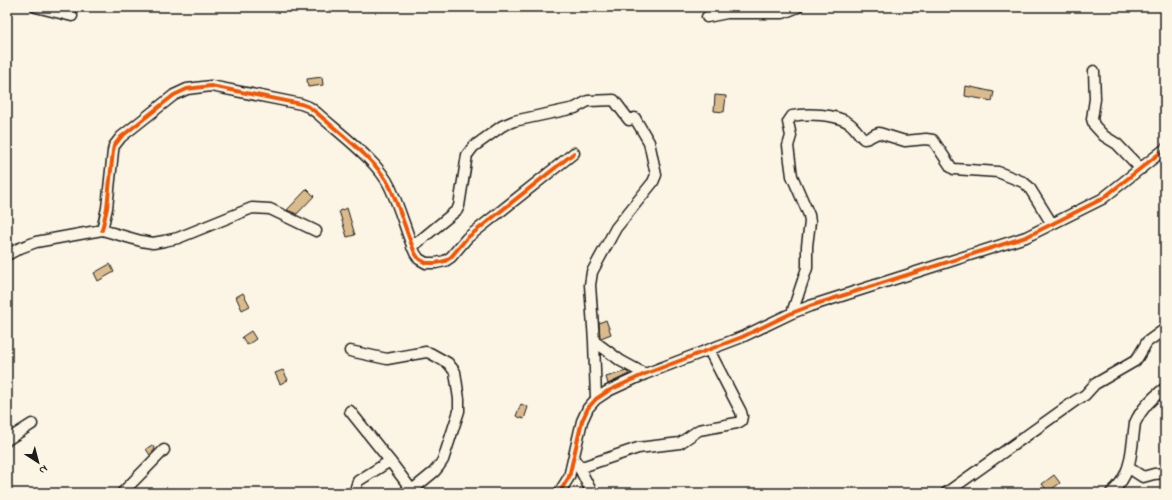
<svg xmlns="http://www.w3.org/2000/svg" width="1172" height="500" font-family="'Indie Flower',sans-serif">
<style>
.building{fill:#dabb8e;stroke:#1c1c1c}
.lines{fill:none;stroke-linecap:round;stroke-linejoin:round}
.minor-casing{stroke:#1c1c1c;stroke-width:13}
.minor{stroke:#fcf5e5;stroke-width:10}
.cycleway-casing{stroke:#fcf5e5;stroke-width:6}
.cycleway{stroke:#e8590c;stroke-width:4}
</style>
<rect width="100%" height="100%" fill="#fcf5e5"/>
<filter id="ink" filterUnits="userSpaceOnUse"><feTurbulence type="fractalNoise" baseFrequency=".025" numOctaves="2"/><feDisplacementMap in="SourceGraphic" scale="8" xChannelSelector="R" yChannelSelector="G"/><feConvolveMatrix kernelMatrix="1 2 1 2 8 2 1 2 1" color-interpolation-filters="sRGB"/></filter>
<g filter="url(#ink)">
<!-- building -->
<path class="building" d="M322,77l1,8 -15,2 -1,-8z
M966,86l28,6 -2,9 -27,-5z
M715,95l11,1 -2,16 -10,-1z
M307,189l7,7 -17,18 -10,-4z
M347,208l8,27 -8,2 -8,-26z
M110,264l4,8 -16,9 -4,-8z
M243,293l7,13 -8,4 -6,-13z
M606,320l5,14 -10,4h-1l-1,-15z
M251,331l5,8 -9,6 -5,-8z
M283,370l5,10 -8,4 -5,-11z
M626,371l3,3 -21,10 -2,-7z
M521,404l7,3 -4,12 -8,-3z
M152,445l3,4 -5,6 -4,-6z
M1054,475l6,8 -12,9 -6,-8z"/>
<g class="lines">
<!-- minor casing -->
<g class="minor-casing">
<path id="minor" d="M36,7l36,9
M707,17l20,-4h56l15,-6
M1094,71l1,28 -3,20 2,6 10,11 13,8 24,25
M102,230l5,-22 6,-57 1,-5 7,-9 53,-42 13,-6 24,-3 90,18 8,3 8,6c21,19 62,49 73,74 10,21 16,45 25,66l4,6 7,4h10l9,-2 6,-4 16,-19 107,-85
M412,247l45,-37 2,-4 8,-51 6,-8 29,-21 12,-5 61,-13 13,-7 26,-1 15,20 6,-2 1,2 13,22 7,33 -3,7 -37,46 -24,44 -2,13 4,56 2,58
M7,255l13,-7 16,-6 66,-12 39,11 12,2 11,-2 14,-3 74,-30 18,1 46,22
M792,313l15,-45v-22l3,-24 -1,-7 -17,-39 -4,-30 3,-10 -3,-14 4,-6c15,-3 44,-2 57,7 6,4 10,12 15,16 6,0 9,-5 15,-6l26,8 21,-2 7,1 18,27 3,2 44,3 25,10 6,5 23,37
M594,341l27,20 24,13
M350,351l37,8 39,-7 4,1 18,10 4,5 3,4 4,27v12l-16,49 -4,6 -5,6 -22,18
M350,411l40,50 24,32
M7,440l25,-16
M577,463l15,30
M579,468l59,-20 42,-5 19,-13 38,-7 4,-2 1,-5 -1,-4 -32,-62
M1129,468l14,9 11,-3 11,-1
M122,493l42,-43
M356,493v-6l2,-6 32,-20
M559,493l10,-16 13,-56 6,-13 8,-9 12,-8 37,-17 97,-37 50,-24 18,-7 216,-69 76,-38 63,-50
M946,493l129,-92 10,-6 10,-11 40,-23 3,-4 9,-15 18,-13
M1111,493c22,-19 20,-43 24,-70 6,-14 18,-26 30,-35"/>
</g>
<!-- minor -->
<use href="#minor" class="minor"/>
<!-- cycleway casing -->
<g class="cycleway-casing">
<path id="cycleway" d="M102,230l5,-22 6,-57 1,-5 7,-9 53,-42 13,-6 24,-3 90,18 8,3 8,6c21,19 62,49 73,74 10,21 16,45 25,66l4,6 7,4h10l9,-2 6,-4 16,-19 107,-85
M559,493l10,-16 13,-56 6,-13 8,-9 12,-8 37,-17 97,-37 50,-24 18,-7 216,-69 76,-38 63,-50"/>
</g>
<!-- cycleway -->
<use href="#cycleway" class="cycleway"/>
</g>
</g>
<!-- margin -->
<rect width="1172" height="500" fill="none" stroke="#fcf5e5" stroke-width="24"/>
<rect x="12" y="12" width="1148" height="476" fill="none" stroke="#1c1c1c" stroke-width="1.5" filter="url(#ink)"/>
<!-- north arrow -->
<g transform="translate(38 462) rotate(144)" stroke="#fcf5e5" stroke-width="3" paint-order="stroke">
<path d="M0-3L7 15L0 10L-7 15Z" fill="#1c1c1c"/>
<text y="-6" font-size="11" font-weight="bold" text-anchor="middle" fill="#1c1c1c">N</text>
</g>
</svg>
